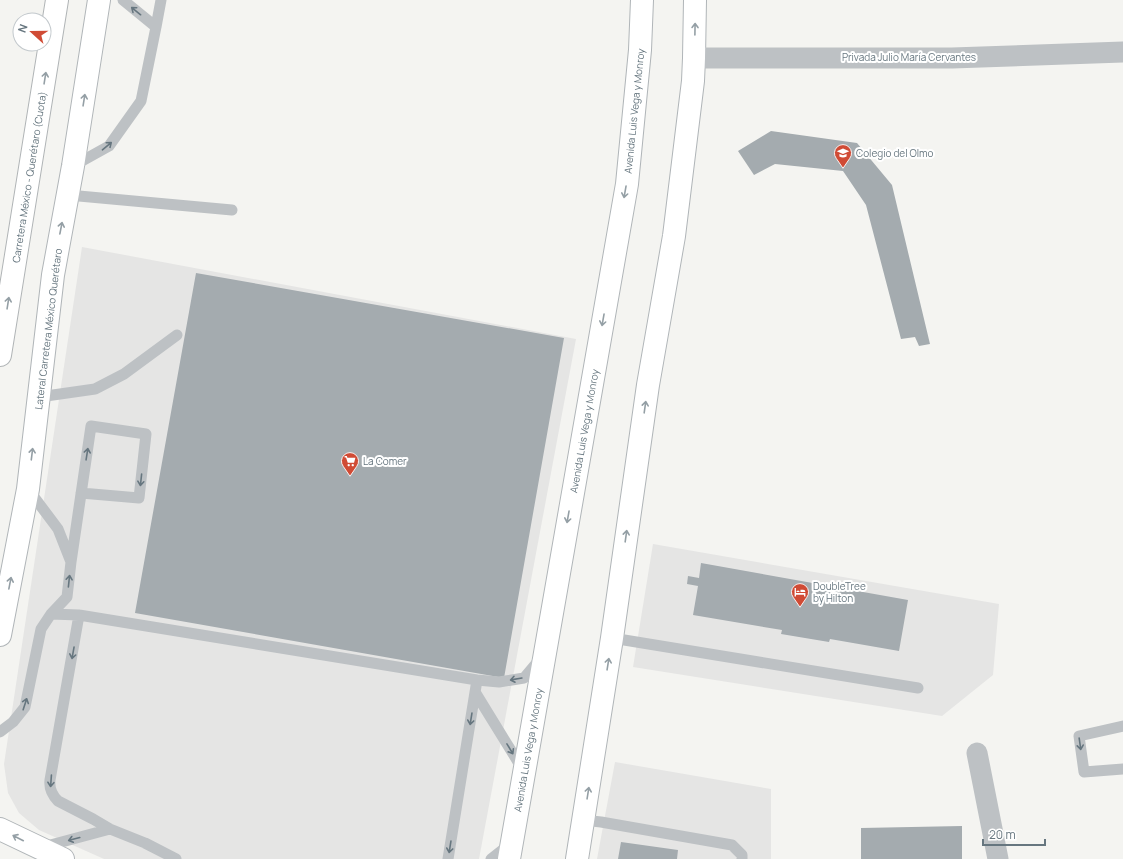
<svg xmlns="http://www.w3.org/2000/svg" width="1123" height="859" font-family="Manrope,sans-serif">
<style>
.built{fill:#e5e5e4}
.building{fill:#a4abaf}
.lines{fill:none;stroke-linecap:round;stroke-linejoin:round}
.secondary-casing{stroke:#b0b5b8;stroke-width:24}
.highway-casing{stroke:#b0b4b6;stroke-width:24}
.lane{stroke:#bdc1c4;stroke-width:11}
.street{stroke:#bdc1c4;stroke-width:21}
.secondary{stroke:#fff;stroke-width:22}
.highway{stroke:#fff;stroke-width:22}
.oneway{stroke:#66767f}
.oneway2{stroke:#949fa5}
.labels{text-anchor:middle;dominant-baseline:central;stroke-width:4;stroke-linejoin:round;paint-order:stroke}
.street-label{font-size:10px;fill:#66767f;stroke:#fff}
.poi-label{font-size:10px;fill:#66767f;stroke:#fff;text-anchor:start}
</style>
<rect width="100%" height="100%" fill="#f4f4f1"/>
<!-- built -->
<path class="built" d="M82,247l494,92 -97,520h-375l-65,-29 -20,-17 -11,-20 -4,-29z
M653,544l346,60 -6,71 -51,41 -309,-49z
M615,762l156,27v70h-174z"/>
<!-- building -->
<path class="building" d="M771,131l86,12 35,42 38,159 -11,2 -4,-9 -14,2 -35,-134 -23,-34 -68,-7 -21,11 -16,-24z
M196,273l368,65 -60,340 -369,-65z
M701,563l207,37 -9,51 -69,-12 -1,3 -48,-8 1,-4 -89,-15 5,-29 -11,-2 1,-8 11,2z
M962,826v33h-101v-31z
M621,842l57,8 -1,9h-59z"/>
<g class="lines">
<!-- secondary casing -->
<g class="secondary-casing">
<path id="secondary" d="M0,635l28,-146 25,-214 20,-109 26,-166
M0,829l63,30
M509,859l118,-675 13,-134 2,-50
M577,859l35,-221 36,-253 26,-149 19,-155 1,-23 1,-58"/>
</g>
<!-- highway casing -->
<g class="highway-casing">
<path id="highway" d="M0,355l57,-355"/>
</g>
<!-- lane -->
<path class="lane" d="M156,27l5,-27
M73,166l36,-20 32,-45 15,-74 -33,-27
M68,195l164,15
M39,397l56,-8 29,-15 53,-39
M71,562l20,-136 55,8 -7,64 -58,-5
M51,614l28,1 398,65 22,2 25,-4 16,-19
M79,615l-29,165c-1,8 2,15 8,21l35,18 17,10 35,14 31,16
M612,638l306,50
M475,692l48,78
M1123,726l-44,10 5,36 39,-3
M0,732l13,-10 12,-15 16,-78 10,-15 16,-17 4,-35 -13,-33 -30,-40
M583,820l18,2 131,23 10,10v4
M43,847l67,-18
M448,859l29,-179
M491,859l19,-15"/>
<!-- street -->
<path class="street" d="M694,58h258l171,-6
M977,753l21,106"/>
<!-- secondary -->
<use href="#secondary" class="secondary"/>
<!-- highway -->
<use href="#highway" class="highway"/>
</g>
<!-- one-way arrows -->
<defs><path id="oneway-shaft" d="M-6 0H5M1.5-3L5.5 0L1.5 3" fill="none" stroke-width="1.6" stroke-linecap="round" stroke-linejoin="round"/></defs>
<g class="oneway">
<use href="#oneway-shaft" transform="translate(136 11) rotate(-141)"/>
<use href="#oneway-shaft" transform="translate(107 146) rotate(-40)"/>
<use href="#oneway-shaft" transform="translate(87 454) rotate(-81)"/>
<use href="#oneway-shaft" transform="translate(141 480) rotate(96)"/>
<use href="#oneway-shaft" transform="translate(69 581) rotate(-84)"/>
<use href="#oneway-shaft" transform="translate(73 653) rotate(100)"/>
<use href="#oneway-shaft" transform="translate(516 679) rotate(170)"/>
<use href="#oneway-shaft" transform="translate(25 704) rotate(-72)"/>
<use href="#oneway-shaft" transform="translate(471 719) rotate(99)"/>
<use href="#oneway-shaft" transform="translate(1080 744) rotate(82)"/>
<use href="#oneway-shaft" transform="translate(510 749) rotate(59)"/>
<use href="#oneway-shaft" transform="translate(51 781) rotate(94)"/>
<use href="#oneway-shaft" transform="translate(74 839) rotate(165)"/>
<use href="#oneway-shaft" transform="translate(450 847) rotate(99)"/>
</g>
<g class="oneway2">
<use href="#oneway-shaft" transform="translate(695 29) rotate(-89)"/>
<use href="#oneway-shaft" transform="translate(45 78) rotate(-81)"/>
<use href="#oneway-shaft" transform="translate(84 100) rotate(-81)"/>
<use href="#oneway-shaft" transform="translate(625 192) rotate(100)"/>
<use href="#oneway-shaft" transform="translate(61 228) rotate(-79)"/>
<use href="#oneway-shaft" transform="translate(8 303) rotate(-81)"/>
<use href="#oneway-shaft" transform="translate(603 320) rotate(100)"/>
<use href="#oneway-shaft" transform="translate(645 407) rotate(-82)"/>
<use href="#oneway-shaft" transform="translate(32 454) rotate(-83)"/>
<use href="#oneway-shaft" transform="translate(568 517) rotate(100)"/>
<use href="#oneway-shaft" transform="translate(626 536) rotate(-82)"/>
<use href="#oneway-shaft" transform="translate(10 583) rotate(-79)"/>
<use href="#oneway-shaft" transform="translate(608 664) rotate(-81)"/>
<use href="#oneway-shaft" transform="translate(588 793) rotate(-81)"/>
<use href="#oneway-shaft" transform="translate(18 838) rotate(-153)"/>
</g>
<!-- icons -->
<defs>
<g id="school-pin" transform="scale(0.9)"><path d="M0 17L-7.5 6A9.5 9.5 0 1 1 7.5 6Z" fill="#d04b35" stroke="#fff"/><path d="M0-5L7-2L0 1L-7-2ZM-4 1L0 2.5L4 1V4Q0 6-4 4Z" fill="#fff"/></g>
<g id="supermarket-pin" transform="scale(0.9)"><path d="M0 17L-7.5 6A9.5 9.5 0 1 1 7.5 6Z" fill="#d04b35" stroke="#fff"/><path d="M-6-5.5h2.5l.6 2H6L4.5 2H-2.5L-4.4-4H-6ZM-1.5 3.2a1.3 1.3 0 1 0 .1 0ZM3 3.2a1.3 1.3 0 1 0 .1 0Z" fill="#fff"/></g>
<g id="hotel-pin" transform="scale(0.9)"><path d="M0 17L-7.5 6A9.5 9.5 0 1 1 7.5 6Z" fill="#d04b35" stroke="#fff"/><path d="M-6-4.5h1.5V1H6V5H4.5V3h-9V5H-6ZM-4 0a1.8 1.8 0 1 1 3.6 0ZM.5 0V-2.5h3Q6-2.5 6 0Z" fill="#fff"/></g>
</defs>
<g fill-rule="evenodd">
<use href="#school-pin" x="843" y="153"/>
<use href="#supermarket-pin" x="350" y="461"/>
<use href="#hotel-pin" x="800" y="592"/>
</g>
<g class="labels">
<!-- street labels -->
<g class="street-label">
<text x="909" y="57">Privada Julio María Cervantes</text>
<text transform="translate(634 111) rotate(-84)">Avenida Luis Vega y Monroy</text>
<text transform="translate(29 177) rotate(-81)">Carretera México - Querétaro (Cuota)</text>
<text transform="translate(48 329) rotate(-83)">Lateral Carretera México Querétaro</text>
<text transform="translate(584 431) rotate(-80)">Avenida Luis Vega y Monroy</text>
<text transform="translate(528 750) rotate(-80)">Avenida Luis Vega y Monroy</text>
</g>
<!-- poi labels -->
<g class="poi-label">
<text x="856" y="153">Colegio del Olmo</text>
<text x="363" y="461">La Comer</text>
<text x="813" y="586">DoubleTree<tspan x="813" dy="12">by Hilton</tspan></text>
</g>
</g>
<!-- north arrow -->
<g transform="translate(32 32) rotate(291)"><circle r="19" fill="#ffffff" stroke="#c2c8cc"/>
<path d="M0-3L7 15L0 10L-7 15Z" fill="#d04b35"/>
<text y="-6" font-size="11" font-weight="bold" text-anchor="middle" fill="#66767f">N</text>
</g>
<!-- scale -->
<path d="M983 839v6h62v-6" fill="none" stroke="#66767f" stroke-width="2"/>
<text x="989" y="839" font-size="12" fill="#66767f" stroke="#ffffff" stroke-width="3" paint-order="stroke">20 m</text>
</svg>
